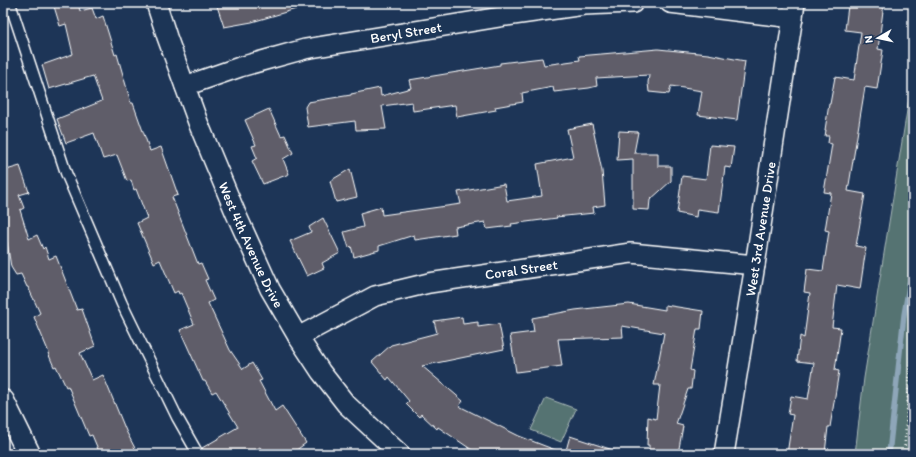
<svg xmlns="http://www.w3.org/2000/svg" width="916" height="457" font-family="Itim,sans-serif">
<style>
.green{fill:#557372;stroke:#aab9b8}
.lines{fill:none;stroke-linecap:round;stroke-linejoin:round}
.stream{stroke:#8ea6b9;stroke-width:5.5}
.building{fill:#5e5d69;stroke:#fff}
.service-casing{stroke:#fff;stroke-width:13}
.minor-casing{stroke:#fff;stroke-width:22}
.secondary-casing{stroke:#fff;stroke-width:25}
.path{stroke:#fff;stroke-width:2.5;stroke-dasharray:1 3;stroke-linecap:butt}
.service{stroke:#1d3557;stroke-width:10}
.minor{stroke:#1d3557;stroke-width:19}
.secondary{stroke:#1d3557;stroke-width:22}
.labels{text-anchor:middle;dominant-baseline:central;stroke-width:3.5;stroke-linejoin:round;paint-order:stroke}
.street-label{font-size:14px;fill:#fff;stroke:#1d3557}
</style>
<rect width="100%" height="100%" fill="#1d3557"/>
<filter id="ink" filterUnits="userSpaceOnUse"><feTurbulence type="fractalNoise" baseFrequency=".025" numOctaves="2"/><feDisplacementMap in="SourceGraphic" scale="8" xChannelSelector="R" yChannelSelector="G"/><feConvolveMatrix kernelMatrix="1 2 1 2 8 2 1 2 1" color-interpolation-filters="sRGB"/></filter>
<g filter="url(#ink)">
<!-- green -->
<path class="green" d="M913,73v381h-58l9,-76z
M546,398l30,11 -15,33 -30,-12z"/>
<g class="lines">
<!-- stream -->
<path class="stream" d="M889,454l15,-139 9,-53"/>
</g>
<!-- building -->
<path class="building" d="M53,3h25l2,8 12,-3 4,11 7,-3 12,39 2,-1 14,49h2l17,48 11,-4 17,48 -6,2 26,67 3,-1 7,16 -3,1 9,20 -6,3 22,47 13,19 9,-6 10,17 -3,1 16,30 7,-5 24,37 -15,11h-26l-5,-7 -11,7h-45l-2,-6 36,-21 -22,-36 -4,2 -7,-12h-2l-23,-51 14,-6 -13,-31 -2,1 -1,-3 -4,2 -14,-33 -6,3 -17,-40 10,-5 -11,-29 -2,1 -3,-10 -4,1 -10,-26 -14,4 -9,-26 -28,10 -9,-24 45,-18 -9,-25 -44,13 -7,-24 31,-11 -7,-30 -6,2z
M216,3h86l1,4 -51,15 -28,5z
M855,3h29l-6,46 5,1 -6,39 -12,-2 -17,104 17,3 -9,52 10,2 -6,41 -23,-4 -5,42 9,1 -6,42 4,1 -9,56h-2l-3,26 -14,-2v3h-24l6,-39 -5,-1 3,-18 17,3 6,-36 -17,-2 3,-25 4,2 6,-45 -6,-1 3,-23 16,2 6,-40 -4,-1 6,-37 -7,-1 8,-48 -4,-1 1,-7h-4l1,-6h-1l4,-26h1l5,-27 19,3 7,-48 -16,-2 3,-24 7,1z
M658,49l50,5 37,7 -8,59 -39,-5 4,-24 -31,-5 -2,8 -20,-2 -1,-9 1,-8 -53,3 1,8 -8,2 -35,4 -1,-5 -31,6 1,9 -28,5 1,3 -39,7 -2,-12 -42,6 -1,-9 -30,4 4,23 -30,1 -1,-9 -47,6 -3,-20 3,-5 43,-7v-1l29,-6 1,8 30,-8 -2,-8 91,-15v-2l42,-5 2,7 36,-5 -1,-4z
M269,109l12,27 4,-1 8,18 -10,6 6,15 -26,10 -11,-23 5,-3 -5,-12 4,-1 -11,-25z
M592,124l10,47 3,34 -12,2 1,6 -38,4 1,1 -46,6 1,2 -25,3 -2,-7 -30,5 1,7 -41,6 -1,-5 -35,11v4l-25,7 -3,-11 -2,2 -5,-16 19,-5 -3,-14 21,-6 1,8 79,-11 -3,-12 46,-8 3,17 35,-5 -5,-32 36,-7 -6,-28z
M619,131l19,1 -4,21h24v13h13v15l-21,19 -1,10 -16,-1v-50l-16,1z
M710,145l24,2 -3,21 -6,-1 -6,45 -22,-3 -1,8 -19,-4 5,-37 24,3z
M20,166l9,26 -10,3 5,13 -4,2 9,29 8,-4 6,14 2,-2 4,12 7,-3 21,54 5,-1 13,37 -15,7 12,27 11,-5 23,56 12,23h-38l-8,-19 -3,1 -21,-50 -2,1 -10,-21 -2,1 -6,-14h1l-15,-36 6,-4 -12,-26h-1l-6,-13 -5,1 -5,-8 -4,-25 -4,1v-72z
M350,169l7,28 -21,5 -6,-21z
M323,218l17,35 -18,10 2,5 -17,8 -17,-35 21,-9 -2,-5z
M629,304l36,6v-5l38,6 -2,18h-4l-7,41 3,1 -2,18h-3l-12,35 7,2 -5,28h-29v-9h-2l1,-28 8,2 4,-34h-6l10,-52 -42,-7 1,11 -65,2 4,27 -46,6 -6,-37 24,-3 -2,-14 43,-8z
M462,317l1,7 15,-2v5l21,-3 5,25 -82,17 41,35 -4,5 60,30 44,17v1h-85l-40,-27 -1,2 -16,-15 -2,3 -13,-13 3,-3 -20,-24 -2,3 -15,-18 19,-17 46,-12 -3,-12z
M570,436l46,15v3h-51z"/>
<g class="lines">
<!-- service casing -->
<g class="service-casing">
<path id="service" d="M10,3l56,170 56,131 55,113 21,37"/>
</g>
<!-- minor casing -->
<g class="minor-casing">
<g id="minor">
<path id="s1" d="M156,3l11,34 32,88 37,89 34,75 28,48 23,35 25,32 54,50"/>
<path d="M670,3l123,15"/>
<path id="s2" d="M185,86l55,-19 65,-18 201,-33 78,-11 49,-2"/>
<path id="s3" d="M298,337l77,-41 54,-13 202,-30 124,12"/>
<path id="s4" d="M724,454l31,-189 40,-262"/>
</g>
</g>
<!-- secondary casing -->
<g class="secondary-casing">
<path id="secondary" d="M3,401l26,53"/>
</g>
<!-- path -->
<path class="path" d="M904,454l7,-101 2,-15"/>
<!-- service -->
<use href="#service" class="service"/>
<!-- minor -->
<use href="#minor" class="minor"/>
<!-- secondary -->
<use href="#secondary" class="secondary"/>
</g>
</g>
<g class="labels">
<!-- street labels -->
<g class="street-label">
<text stroke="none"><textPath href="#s2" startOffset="228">Beryl Street</textPath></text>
<text stroke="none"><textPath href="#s4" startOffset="228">West 3rd Avenue Drive</textPath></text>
<text stroke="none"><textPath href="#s1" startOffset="260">West 4th Avenue Drive</textPath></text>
<text stroke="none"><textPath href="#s3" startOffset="236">Coral Street</textPath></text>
</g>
</g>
<!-- margin -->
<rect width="916" height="457" fill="none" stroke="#1d3557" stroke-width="16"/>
<rect x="8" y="8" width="900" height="441" fill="none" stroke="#fff" stroke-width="1.5" filter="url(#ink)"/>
<!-- north arrow -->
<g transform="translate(878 38) rotate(261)" stroke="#1d3557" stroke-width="3" paint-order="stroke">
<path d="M0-3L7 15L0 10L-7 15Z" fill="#ffffff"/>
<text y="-6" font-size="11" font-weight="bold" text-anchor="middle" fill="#ffffff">N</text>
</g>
</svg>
